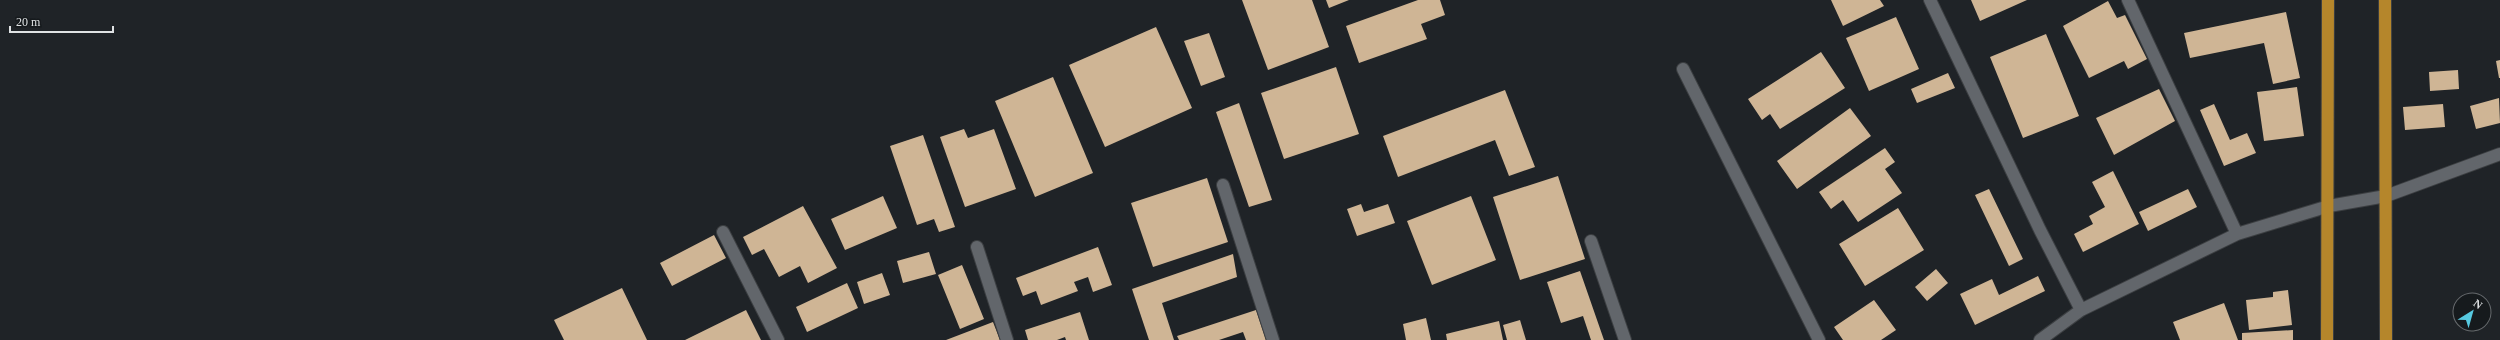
<svg xmlns="http://www.w3.org/2000/svg" width="2500" height="340" font-family="Georgia,serif">
<style>
.building{fill:#cfb595}
.lines{fill:none;stroke-linecap:round;stroke-linejoin:round}
.minor-casing{stroke:#3c3f42;stroke-width:14}
.major-casing{stroke:#3c3f42;stroke-width:14}
.minor{stroke:#62666b;stroke-width:12}
.major{stroke:#b5862b;stroke-width:12}
</style>
<rect width="100%" height="100%" fill="#1f2327"/>
<!-- building -->
<path class="building" d="M1242,0h70l17,47 -61,23z
M1326,0h23l-20,8z
M1418,0h22l5,15 -24,9 6,15 -68,24 -13,-37z
M1831,0h49l4,6 -41,20z
M1971,0h56l-47,21z
M2108,1l9,17 8,-3 22,44 -19,10 -4,-8 -35,17 -26,-52z
M2286,12l14,66 -27,6 -9,-41 -74,15 -6,-25z
M1896,17l23,52 -50,22 -23,-53z
M1156,27l36,81 -87,39 -36,-82z
M1209,33l16,44 -24,9 -17,-45z
M2046,34l33,82 -56,22 -33,-81z
M1821,52l24,36 -65,41 -10,-15 -8,6 -14,-21z
M2500,60v18h-1l-3,-17z
M1336,67l23,67 -75,25 -23,-66z
M2458,70l1,19 -29,2 -1,-19z
M1948,73l7,15 -38,15 -6,-14z
M1053,77l40,96 -58,24 -40,-96z
M2297,87l7,49 -40,5 -7,-49z
M2159,89l16,32 -61,34 -18,-37z
M1505,90l30,77 -26,9 -14,-36 -97,37 -15,-41z
M2499,98l1,25 -24,6 -6,-23z
M1239,103l33,97 -23,7 -33,-95z
M2214,104l16,36 17,-7 9,20 -32,13 -24,-56z
M2443,104l2,23 -40,3 -2,-23z
M1850,108l21,28 -74,53 -20,-28z
M964,129l4,9 26,-9 22,60 -51,18 -25,-70z
M923,135l32,92 -16,5 -5,-13 -17,6 -27,-79z
M1885,148l10,14 -10,7 17,24 -44,29 -15,-22 -12,9 -12,-17z
M2113,171l26,53 -56,28 -9,-18 19,-10 -4,-8 16,-9 -13,-25z
M1558,176l27,83 -65,21 -27,-83z
M1207,178l21,64 -75,25 -22,-64z
M1989,189l34,70 -14,7 -34,-71z
M2188,189l9,18 -49,24 -9,-19z
M883,196l14,32 -52,22 -14,-31z
M1471,196l25,64 -64,25 -25,-64z
M1361,204l3,8 24,-8 7,19 -38,13 -10,-27z
M803,206l34,62 -29,15 -8,-17 -21,11 -15,-28 -12,6 -9,-18z
M1898,208l26,42 -59,36 -26,-42z
M714,235l12,23 -54,28 -12,-23z
M1098,247l14,38 -19,7 -5,-15 -14,5 4,9 -37,14 -5,-14 -13,5 -7,-18z
M929,252l7,22 -33,9 -6,-22z
M1233,254l4,23 -75,26 12,37h-25l-17,-51z
M962,265l22,54 -24,10 -22,-54z
M1936,269l12,14 -21,18 -12,-14z
M1580,271l24,69h-13l-8,-24 -22,7 -14,-41z
M882,273l8,22 -26,9 -7,-22z
M2038,276l7,15 -70,34 -15,-31 32,-15 7,16z
M847,283l11,25 -51,24 -11,-25z
M622,288l25,52h-83l-10,-20z
M2288,290l4,35 -43,5 -3,-30 27,-3v-5z
M1874,300l22,30 -15,10h-38l-9,-13z
M2224,303l14,37h-58l-7,-18z
M746,310l15,30h-76z
M1256,310l10,30h-20l-3,-8 -24,8h-40l-2,-4z
M1080,312l9,28h-23l-1,-3 -8,3h-29l-3,-10z
M1426,318l5,22h-25l-3,-16z
M1520,320l6,20h-19l-4,-15z
M1499,321l4,19h-56l-1,-6z
M993,322l7,18h-54z
M2293,330v10h-51v-7z"/>
<g class="lines">
<!-- minor casing -->
<g class="minor-casing">
<path id="minor" d="M1930,0l110,230 41,80
M2128,0l109,234
M1683,69l136,271
M1223,185l50,155
M723,232l55,108
M1591,241l34,99
M977,247l30,93
M2040,340l41,-30 156,-76 92,-28 57,-10 114,-42"/>
</g>
<!-- major casing -->
<g class="major-casing">
<path id="major" d="M2385,0l1,340
M2327,340l1,-340"/>
</g>
<!-- minor -->
<use href="#minor" class="minor"/>
<!-- major -->
<use href="#major" class="major"/>
</g>
<!-- north arrow -->
<g transform="translate(2472 312) rotate(37)"><circle r="19" fill="#161a1d" stroke="#666a6d"/>
<path d="M0-3L7 15L0 10L-7 15Z" fill="#56c9e0"/>
<text y="-6" font-size="11" font-weight="bold" text-anchor="middle" fill="#dfe2e4">N</text>
</g>
<!-- scale -->
<path d="M10 26v6h103v-6" fill="none" stroke="#dfe2e4" stroke-width="2"/>
<text x="16" y="26" font-size="12" fill="#dfe2e4" stroke="#161a1d" stroke-width="3" paint-order="stroke">20 m</text>
</svg>
